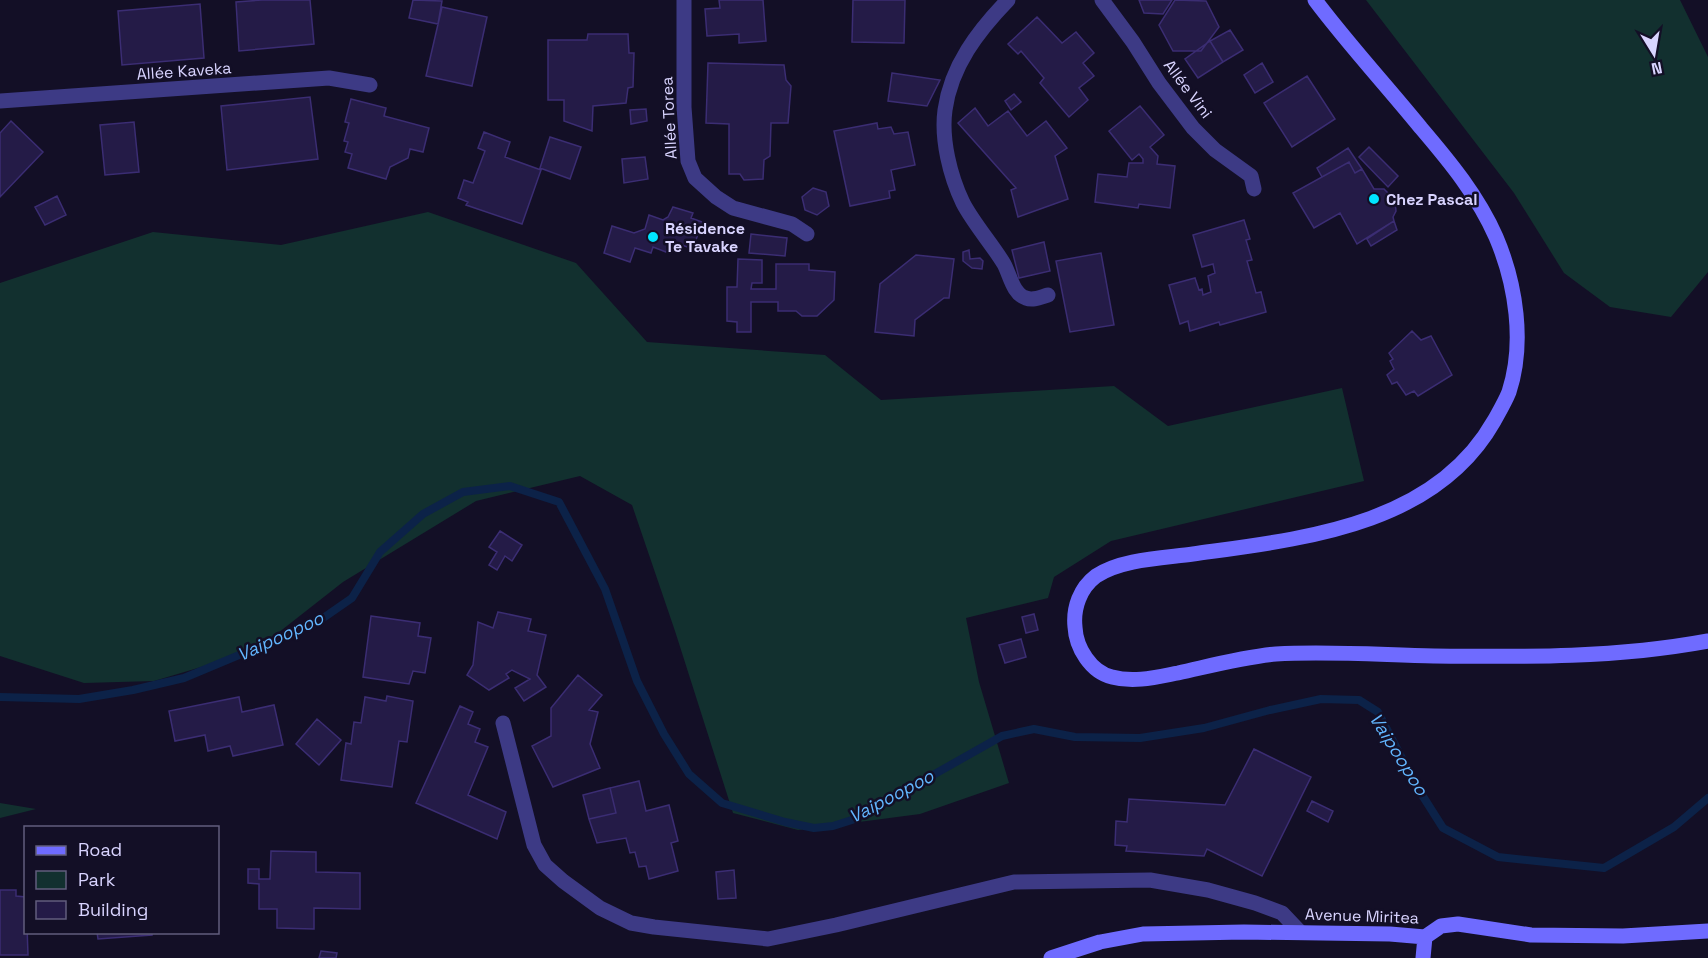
<svg xmlns="http://www.w3.org/2000/svg" width="1708" height="958" font-family="'Space Grotesk',sans-serif">
<style>
.green{fill:#12302f}
.lines{fill:none;stroke-linecap:round;stroke-linejoin:round}
.stream{stroke:#0c2248;stroke-width:8}
.building{fill:#241b47;stroke:#3b2d73;stroke-width:1.5}
.minor{stroke:#3d3a85;stroke-width:15}
.secondary{stroke:#6f6bff;stroke-width:15}
.poi-dot{fill:#00e5ff;stroke:#130f26;stroke-width:2}
.labels{text-anchor:middle;dominant-baseline:central;stroke-width:5;stroke-linejoin:round;paint-order:stroke}
.street-label{font-size:16px;fill:#d9d4ff;stroke:#130f26}
.poi-label{font-size:16px;font-weight:bold;fill:#d9d4ff;stroke:#130f26;text-anchor:start}
.water-label{font-size:18px;font-style:italic;fill:#62b6ff;stroke:#130f26}
</style>
<rect width="100%" height="100%" fill="#130f26"/>
<!-- green -->
<path class="green" d="M1366,0h314l28,57v215l-37,45 -61,-10 -46,-34 -50,-80z
M428,212l148,51 71,79 178,13 56,45 233,-14 54,40 174,-38 22,93 -253,60 -57,36 -6,21 -82,20 13,64 30,101 -89,31 -122,16 -65,-17 -58,-182 -43,-126 -52,-29 -104,25 -133,81 -88,69 -101,30 -70,2 -84,-27v-373l153,-51 128,13z
M0,803l36,6 -36,9z"/>
<g class="lines">
<!-- stream -->
<path class="stream" d="M0,697l79,2 54,-9 51,-12 132,-55 36,-25 28,-46 43,-38 40,-22 47,-6 49,16 46,87 32,92 27,53 25,40 33,29 63,19 29,6 19,-2 22,-7 147,-83 32,-7 41,8 65,1 64,-10 66,-18 51,-11 38,1 19,12 39,75 26,41 55,29 106,11 70,-41 34,-29"/>
</g>
<!-- building -->
<path class="building" d="M262,0h48l4,44 -75,7 -3,-49z
M413,0l29,1 -4,23 -29,-6z
M719,0h44l3,41 -27,2v-9l-32,2 -2,-27 15,-1z
M853,0h52l-1,43 -52,-1z
M1139,0h33l-9,14 -19,-1z
M1175,0l31,1 13,26 -18,24h-28l-14,-26z
M200,4l4,54 -82,7 -4,-54z
M442,7l45,10 -15,69 -46,-10z
M1037,17l25,26 14,-11 18,21 -11,10 11,13 -15,12 9,12 -19,17 -29,-34 4,-5 -23,-27 -3,3 -10,-10z
M1230,30l13,20 -20,12 -13,-21z
M588,34h40l1,19h5l-1,34 -5,1 -2,15 -33,3 -1,25 -28,-10v-21h-16v-60h39z
M1210,41l13,21 -25,16 -13,-19z
M708,63l76,2 2,15 5,6 -3,37h-17l-1,33 -6,4 -1,19 -19,1 -4,-6h-11v-50l-23,-1z
M1262,63l11,19 -18,11 -11,-18z
M892,73l48,7 -13,26 -39,-5z
M1307,76l28,43 -43,28 -28,-44z
M1014,94l7,8 -10,8 -6,-9z
M310,97l8,62 -91,11 -6,-64z
M351,99l35,9 -2,8 45,12 -6,24 -13,-3 -2,9 -18,9 -4,12 -38,-11 4,-14 -7,-2 3,-10 -4,-1 5,-18 -4,-1z
M1140,106l24,29 -14,12 8,9 -1,8 18,2 -5,42 -31,-4 -1,4 -43,-6 3,-28 29,3 2,-14h14v-4l-4,-5 -7,6 -23,-29z
M975,108l13,18 20,-15 19,25 19,-15 21,27 -12,8 13,43 -50,18 -7,-27 5,-2 -58,-65z
M646,109l1,12 -16,3 -1,-14z
M11,121l32,31 -43,45v-64z
M134,122l5,50 -34,3 -5,-50z
M877,123l1,6 13,-2 3,7 14,-2 7,33 -24,5 4,20 -6,1 1,7 -40,8 -16,-75z
M484,132l26,10 -5,15 36,13 -19,54 -56,-19 2,-3 -10,-4 6,-18 9,3 12,-32 -7,-3z
M550,137l31,10 -11,32 -30,-11z
M1369,147l29,29 -10,11 -29,-30z
M1348,148l14,21 -7,4 -6,-11 -27,15 -5,-9z
M645,157l3,22 -24,4 -2,-24z
M1349,162l6,11 7,-4 12,20h10l11,11 1,11 -3,6 1,4 -37,23 -17,-31 -26,15 -21,-35z
M813,188l13,4 3,14 -12,9 -12,-5 -3,-13z
M57,196l9,19 -21,10 -10,-18z
M673,207l20,6 -2,5 11,4 -9,27 -22,-8 -5,11 -13,-5 -2,6 -16,-5 -5,14 -26,-9 8,-27 22,7 11,-4 4,-14 14,5 5,-3z
M1244,220l6,19 -4,1 6,20 -5,1 9,32 5,-1 5,20 -46,13 -1,-3 -29,9 -2,-10 -8,3 -11,-39 26,-7 4,12 3,-1 1,6 8,-3 -3,-16 7,-3 -2,-9 -11,3 -9,-32z
M1394,221l3,9 -26,16 -4,-7z
M751,234l36,4 -2,18 -36,-3z
M1044,242l6,29 -31,7 -7,-28z
M969,250l1,9 10,-1 3,3 -1,8 -10,-1 -9,-7v-9z
M1101,253l13,72 -44,7 -14,-71z
M916,255l38,4 -5,39h-5l-29,22 -1,16 -39,-4 5,-48z
M738,259l24,1v23h-10l-1,6h25v-25h33v6l26,2 -1,28 -17,16h-15l-6,-5h-18v-9h-27v30h-14v-10l-10,-1v-34h10z
M1412,331l9,9 10,-4 21,39 -34,21 -4,-5 -8,4 -9,-13 -5,2 -5,-9 7,-6 -4,-8 3,-2 -4,-6z
M500,531l22,14 -10,16 -7,-5 -8,14 -8,-5 8,-13 -8,-5z
M498,612l33,7 -3,12 18,4 -9,40 9,12 -22,14 -9,-13 15,-9 -18,-9 -6,4 3,4 -20,12 -22,-15 6,-10 5,-43 15,6z
M1034,614l4,16 -12,3 -4,-16z
M371,616l49,7 -2,13 13,2 -6,35 -12,-2 -4,13 -46,-7z
M1021,639l5,18 -21,6 -6,-18z
M578,675l24,20 -13,15 9,2 -8,32 10,24 -47,19 -21,-41 19,-10v-28z
M387,696l26,5 -6,41 -8,-1 -7,46 -51,-7 5,-37 5,1 3,-22 7,1 4,-26 21,4z
M239,697l3,15 32,-7 9,40 -50,11 -3,-10 -22,5 -3,-16 -30,6 -6,-30z
M460,706l13,6 -5,12 12,5 -5,13 13,5 -20,48 38,17 -9,27 -81,-36z
M317,719l24,21 -22,25 -23,-21z
M1254,749l57,28 -49,99 -55,-27 -3,7 -78,-5 1,-5 -12,-1 1,-24 11,1 2,-23 96,6z
M639,781l7,30 23,-6 9,36 -7,2 7,28 -29,8 -3,-13 -7,1 -4,-15 -5,1 -4,-15 -29,5 -8,-24 27,-6 -6,-25z
M610,788l6,25 -27,6 -6,-24z
M1312,801l21,10 -5,11 -21,-11z
M271,851l45,1v20l44,1v36l-46,-1v21l-37,-1v-19h-18v-25l-11,-1v-14h11v10h11z
M734,870l2,28 -18,1 -2,-27z
M0,890h16v6l10,1 2,58h-28z
M97,932h55v3l-54,4z
M321,951l16,2 -1,5h-17z"/>
<g class="lines">
<!-- minor -->
<path class="minor" d="M684,0v107l4,54 7,17 21,19 17,11 59,16 15,10
M1008,0c-30,31 -57,66 -63,110 -4,29 5,66 18,93 11,21 29,41 41,61 6,11 9,30 22,34 7,3 15,-1 22,-3
M1102,0l31,42 26,41 34,45 22,22 36,26 3,13
M0,101l329,-23 41,7
M503,723l31,122 11,20 18,16 37,27 31,15 23,4 114,12 68,-14 178,-43 136,-2 58,10 47,13 27,10 18,19"/>
<!-- secondary -->
<path class="secondary" d="M1315,0c33,44 71,85 106,128 29,34 57,68 75,109 20,47 29,106 13,155 -4,10 -10,20 -15,29 -60,106 -194,118 -301,133 -29,4 -72,5 -97,22 -16,12 -23,32 -21,51 1,21 16,45 37,50 22,6 45,0 66,-4 32,-7 65,-16 98,-19 53,-3 106,1 158,2 93,1 182,2 274,-15
M1051,958l49,-16 43,-8 101,-2 146,2 35,3 16,-11 17,-2 73,11 92,1 85,-5
M1423,958l2,-21"/>
</g>
<!-- markers -->
<g class="poi-dot">
<circle cx="1374" cy="199" r="6"/>
<circle cx="653" cy="237" r="6"/>
</g>
<g class="labels">
<!-- street labels -->
<g class="street-label">
<text transform="translate(184 71) rotate(-4)">Allée Kaveka</text>
<text transform="translate(1188 89) rotate(53)">Allée Vini</text>
<text transform="translate(669 118) rotate(-93)">Allée Torea</text>
<text transform="translate(1362 916) rotate(2)">Avenue Miritea</text>
</g>
<!-- poi labels -->
<g class="poi-label">
<text x="1386" y="199">Chez Pascal</text>
<text x="665" y="228">Résidence<tspan x="665" dy="18">Te Tavake</tspan></text>
</g>
<!-- water labels -->
<g class="water-label">
<text transform="translate(280 636) rotate(-25)">Vaipoopoo</text>
<text transform="translate(1399 754) rotate(58)">Vaipoopoo</text>
<text transform="translate(891 796) rotate(-28)">Vaipoopoo</text>
</g>
</g>
<!-- legend -->
<rect x="24" y="826" width="195" height="108" fill="#130f26" stroke="#625e7d" stroke-width="1.5"/>
<rect x="36" y="846" width="30" height="9" fill="#6f6bff" stroke="#625e7d" stroke-width="1.5"/>
<text x="78" y="856" font-size="18" fill="#d9d4ff">Road</text>
<rect x="36" y="871" width="30" height="18" fill="#12302f" stroke="#625e7d" stroke-width="1.5"/>
<text x="78" y="886" font-size="18" fill="#d9d4ff">Park</text>
<rect x="36" y="901" width="30" height="18" fill="#241b47" stroke="#625e7d" stroke-width="1.5"/>
<text x="78" y="916" font-size="18" fill="#d9d4ff">Building</text>
<!-- north arrow -->
<g transform="translate(1654 54) rotate(169)" stroke="#130f26" stroke-width="4.5" paint-order="stroke">
<path d="M0-4.5L10 22L0 15L-10 22Z" fill="#d9d4ff"/>
<text y="-9" font-size="16" font-weight="bold" text-anchor="middle" fill="#d9d4ff">N</text>
</g>
</svg>
